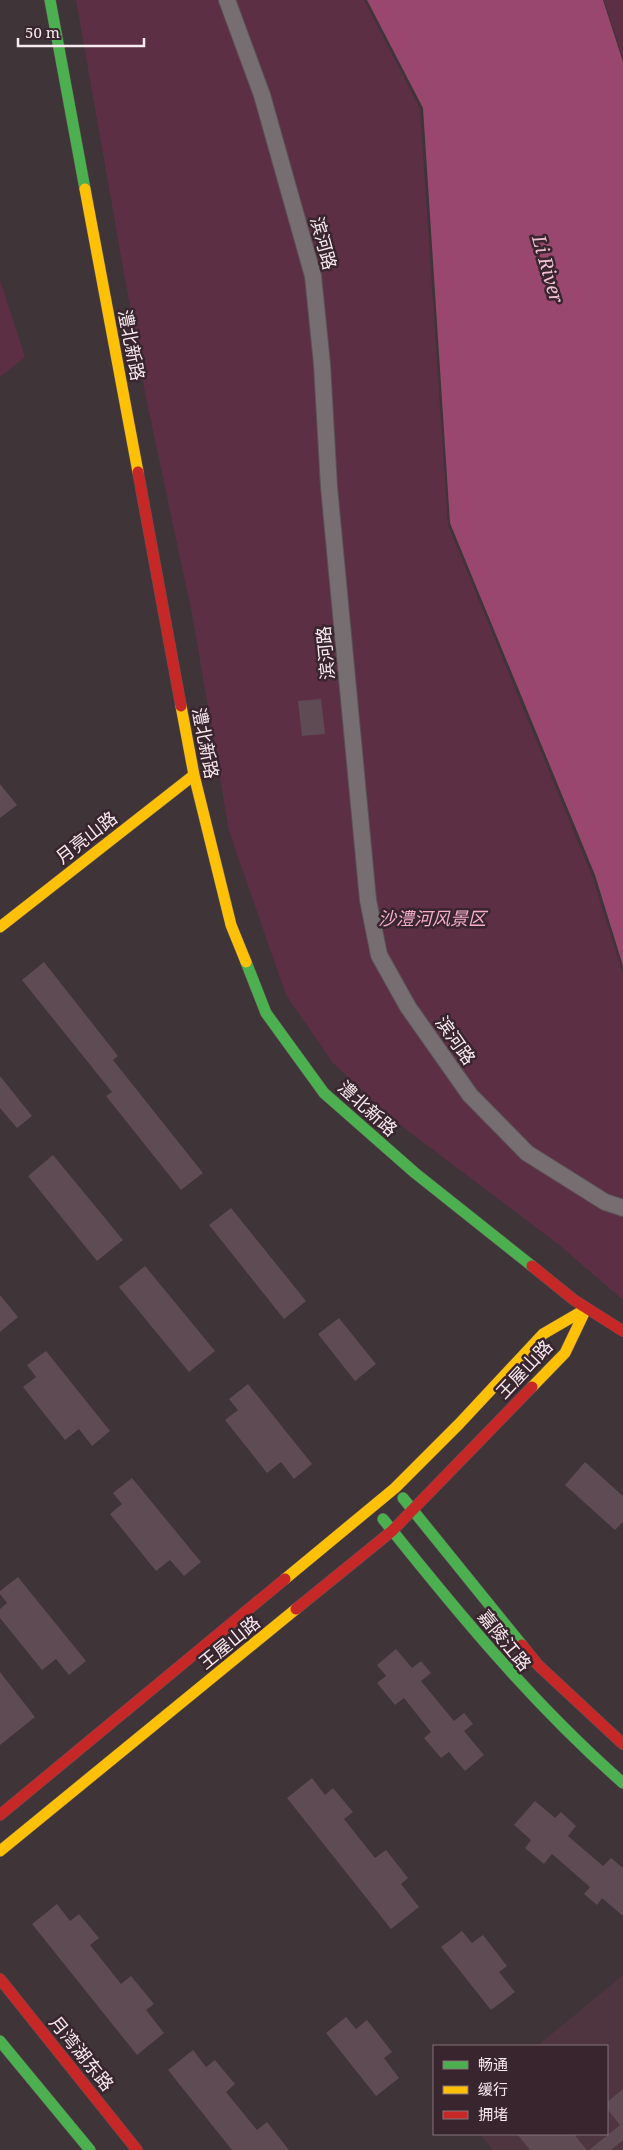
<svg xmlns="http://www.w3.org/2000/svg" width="623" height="2150" font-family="'Noto Serif','Noto Sans SC',serif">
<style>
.built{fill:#4e353f}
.green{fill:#5d2f44}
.water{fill:#99476e}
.building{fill:#5f4b54}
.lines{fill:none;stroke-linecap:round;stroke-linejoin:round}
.street-casing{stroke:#5c5256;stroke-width:18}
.fast-casing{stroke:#5c5256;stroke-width:12}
.slow-casing{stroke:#5c5256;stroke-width:12}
.jam-casing{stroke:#5c5256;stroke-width:12}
.street{stroke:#766e71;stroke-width:16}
.fast{stroke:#4caf50;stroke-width:11}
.slow{stroke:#ffc107;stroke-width:11}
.jam{stroke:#c62828;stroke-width:11}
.labels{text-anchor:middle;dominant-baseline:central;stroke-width:5;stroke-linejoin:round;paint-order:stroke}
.street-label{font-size:18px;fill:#f8eaef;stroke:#38252d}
.park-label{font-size:18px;font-style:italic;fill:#f6accb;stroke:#38252d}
.water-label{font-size:19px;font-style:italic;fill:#f1bfd3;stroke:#38252d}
</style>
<rect width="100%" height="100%" fill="#3f3438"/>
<!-- built -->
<path class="built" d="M623,1975v175h-130l-13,-16h127v-88h-70z"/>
<!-- green -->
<path class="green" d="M76,0h288l56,109 28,416 144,351 31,98v326l-65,-56 -163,-123 -62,-58 -47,-68 -57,-164 -36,-212 -48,-226z
M604,0h19v58z
M0,280l25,77 -25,20z"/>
<!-- water -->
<path class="water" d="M367,0h236l20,62v904l-28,-91 -145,-352 -27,-415z"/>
<!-- building -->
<path class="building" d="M321,699l4,35 -23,2 -4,-35z
M0,784l17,21 -17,13z
M44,962l74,94 -5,4 90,113 -22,17 -75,-94 6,-4 -90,-112z
M0,1076l32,40 -15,12 -17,-20z
M53,1155l70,85 -26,21 -69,-85z
M231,1208l75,93 -22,18 -75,-94z
M145,1266l70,85 -26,21 -70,-85z
M0,1295l18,22 -18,15z
M339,1318l37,46 -21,17 -37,-47z
M46,1351l64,80 -18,15 -13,-17 -14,11 -42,-53 13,-10 -9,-12z
M248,1384l64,80 -18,15 -13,-17 -14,11 -42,-53 13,-10 -9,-11z
M585,1462l38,34v26l-8,8 -50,-45z
M132,1478l69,84 -17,14 -14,-16 -14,11 -46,-57 12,-10 -9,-11z
M18,1577l68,84 -17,14 -13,-16 -14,11 -42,-52v-9l7,-6 -7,-9v-3z
M396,1649l16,19 9,-7 10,12 -10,8 33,40 10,-8 9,11 -9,7 20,24 -19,16 -16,-19 -8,6 -17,-20 7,-6 -27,-34 -9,7 -18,-22 9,-7 -9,-11z
M0,1672l35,45 -35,28z
M312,1778l13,17 8,-7 20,24 -9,7 31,39 11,-8 22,28 -7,6 18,23 -28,22 -104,-131z
M535,1801l20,17 6,-6 15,14 -8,10 35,30 8,-8 12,10v48l-21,-18 -5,7 -13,-11 6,-7 -38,-33 -8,10 -19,-16 6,-8 -17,-15z
M57,1904l13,17 9,-7 20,24 -9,7 31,39 10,-8 23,28 -8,6 18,23 -27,22 -105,-131z
M462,1931l10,12 11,-8 24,31 -8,6 16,20 -24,18 -50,-63z
M346,2017l10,12 11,-9 25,32 -8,6 15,20 -23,18 -50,-63z
M193,2050l13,17 9,-7 20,24 -9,8 31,38 10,-8 22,28h-57l-64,-80z
M623,2089v51l-12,10h-22l31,-25 -13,-16v-7z
M517,2134h57l13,16h-57z"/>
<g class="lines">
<!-- street casing -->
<g class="street-casing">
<path id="street" d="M227,0l35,95 51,181 9,88 7,123 39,413 11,55 29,52 62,88 57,58 78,49 18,6"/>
</g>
<!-- fast casing -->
<g class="fast-casing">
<path id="fast" d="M50,0l35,189
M246,962l20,51 58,80 91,80 117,93
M403,1498l119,147
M383,1519c75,94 150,185 240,264
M0,2041l90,109"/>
</g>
<!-- slow casing -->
<g class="slow-casing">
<path id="slow" d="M85,189l53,283
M181,706l13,69 37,150 15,37
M0,927l194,-152
M532,1387l33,-34 21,-44
M285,1579l110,-91 64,-64 84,-90 43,-25
M0,1851l296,-242"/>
</g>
<!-- jam casing -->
<g class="jam-casing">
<path id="jam" d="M138,472l43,234
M532,1266l42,34 49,31
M296,1609l96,-78 140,-144
M522,1645l16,20 85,79
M0,1815l285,-236
M0,1979l137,171"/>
</g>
<!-- street -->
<use href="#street" class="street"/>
<!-- fast -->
<use href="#fast" class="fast"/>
<!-- slow -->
<use href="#slow" class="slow"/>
<!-- jam -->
<use href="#jam" class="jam"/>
</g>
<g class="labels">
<!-- street labels -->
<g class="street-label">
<text transform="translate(324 243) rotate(75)">滨河路</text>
<text transform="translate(132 345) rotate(79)">澧北新路</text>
<text transform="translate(325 653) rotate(-95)">滨河路</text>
<text transform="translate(206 743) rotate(79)">澧北新路</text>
<text transform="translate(86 837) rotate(-38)">月亮山路</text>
<text transform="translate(456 1040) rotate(55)">滨河路</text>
<text transform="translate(368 1108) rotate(42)">澧北新路</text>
<text transform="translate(524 1369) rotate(-47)">王屋山路</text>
<text transform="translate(505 1640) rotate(51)">嘉陵江路</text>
<text transform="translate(229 1642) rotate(-39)">王屋山路</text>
<text transform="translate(82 2053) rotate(51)">月湾湖东路</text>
</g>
<!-- park labels -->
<g class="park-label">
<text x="432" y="918">沙澧河风景区</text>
</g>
<!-- water labels -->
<g class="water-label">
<text transform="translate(548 269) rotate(74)">Li River</text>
</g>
</g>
<!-- legend -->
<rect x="433" y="2045" width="175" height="90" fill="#38252d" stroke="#85747b"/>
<rect x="443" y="2061" width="25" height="8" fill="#4caf50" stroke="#85747b"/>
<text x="478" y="2070" font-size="15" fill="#f8eaef">畅通</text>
<rect x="443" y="2086" width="25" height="8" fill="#ffc107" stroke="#85747b"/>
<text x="478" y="2095" font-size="15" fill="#f8eaef">缓行</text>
<rect x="443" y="2111" width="25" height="8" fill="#c62828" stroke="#85747b"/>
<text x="478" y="2120" font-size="15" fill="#f8eaef">拥堵</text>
<!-- scale -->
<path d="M18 38v8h126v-8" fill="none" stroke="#f8eaef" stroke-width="2.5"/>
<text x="25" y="38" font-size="15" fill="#f8eaef" stroke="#38252d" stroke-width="4" paint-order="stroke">50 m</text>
</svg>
